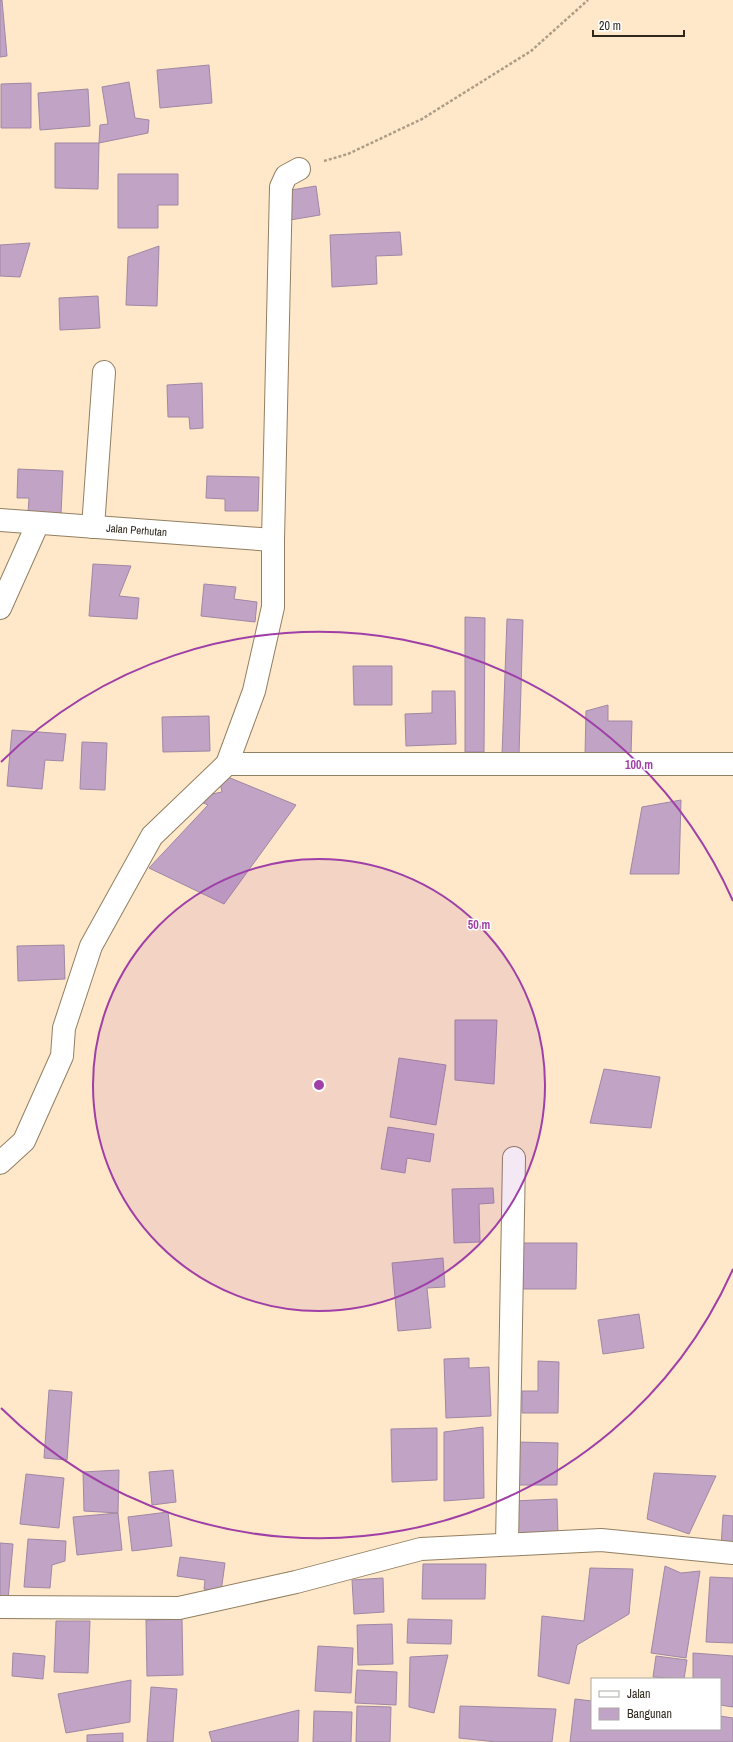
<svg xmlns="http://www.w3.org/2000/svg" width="733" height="1742" font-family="'Archivo Narrow',sans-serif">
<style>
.building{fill:#c1a3c6;stroke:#9f88a3}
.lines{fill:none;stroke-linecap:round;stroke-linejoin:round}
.street-casing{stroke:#927f62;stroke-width:24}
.path{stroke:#ae9d86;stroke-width:2.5;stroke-dasharray:3 2;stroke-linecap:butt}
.street{stroke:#fff;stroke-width:22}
.ring{fill:none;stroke:#9f3fa7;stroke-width:2}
.labels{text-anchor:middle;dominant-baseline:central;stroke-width:3;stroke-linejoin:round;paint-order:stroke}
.street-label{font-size:11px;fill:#2f271c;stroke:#fff}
.centre{fill:#9f3fa7;stroke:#fff;stroke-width:2}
.ring-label{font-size:12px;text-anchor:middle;font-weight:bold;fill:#9f3fa7;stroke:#fff;stroke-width:3;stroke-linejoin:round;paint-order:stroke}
</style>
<rect width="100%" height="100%" fill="#fee8c9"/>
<!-- building -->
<path class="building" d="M0,0h2l5,56 -7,1z
M209,65l3,38 -52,5 -3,-38z
M129,82l6,36 14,2 -1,13 -49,10 1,-18 8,-1 -6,-37z
M31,83v45h-30v-44z
M88,89l2,37 -50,4 -2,-37z
M55,143h44l-1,46 -43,-1z
M118,174h60v31h-20v23h-40z
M316,186l4,29 -30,5 -5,-29z
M400,232l2,23 -26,1 1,28 -45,3 -2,-52z
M30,243l-10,34 -20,-1v-31z
M159,246l-2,60 -31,-1 2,-48z
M98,296l2,32 -40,2 -1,-32z
M202,383l1,45 -13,1 -1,-12h-21l-1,-32z
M18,469l45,2 -2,43 -33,-1 1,-15h-12z
M207,476l52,1 -1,34h-33v-12l-19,-1z
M93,564l38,2 -12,30 20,2 -2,21 -48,-3z
M204,584l32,3 -2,12 23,3 -2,20 -54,-6z
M465,617l20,1 -1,134h-19z
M507,619l16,1 -4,135h-17z
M353,666h39v39h-38z
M432,691h23l1,53 -50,2 -1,-32 27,-1z
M608,705v16h24l-1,34h-46l1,-44z
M209,716l1,35 -47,1 -1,-35z
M12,730l54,4 -3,27 -18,-1 -3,29 -35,-3z
M82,742l25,1 -2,47 -25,-1z
M218,773l78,32 -72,99 -75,-36 59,-63 -16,-7 30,-6z
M681,800l-2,74h-49l12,-67z
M64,945l1,34 -47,2 -1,-35z
M455,1020h42l-3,64 -39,-4z
M399,1058l47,7 -10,60 -46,-8z
M604,1069l56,8 -9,51 -61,-5z
M388,1127l46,7 -4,28 -23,-4 -2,15 -24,-4z
M493,1188l1,15 -15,1 1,38 -26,1 -2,-54z
M521,1243h56l-1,46h-56z
M443,1258l2,29 -18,1 4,40 -33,3 -6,-68z
M639,1314l5,34 -41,6 -5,-34z
M469,1358v10l20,-1 2,49 -45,2 -2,-59z
M538,1361l21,1 -1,51h-36v-22h16z
M49,1390l23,2 -5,68 -23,-2z
M483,1427l1,71 -40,3v-69z
M437,1428v52l-45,2 -1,-53z
M518,1442l40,1 -1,42h-40z
M119,1470l-1,43 -34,-2 -1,-39z
M173,1470l3,32 -24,3 -3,-33z
M654,1473l62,3 -27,58 -42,-15z
M26,1474l38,4 -5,50 -39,-4z
M557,1499l1,36 -42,2 -2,-36z
M168,1512l4,34 -40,5 -4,-34z
M118,1513l4,37 -45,5 -4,-38z
M723,1515l10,1v32l-12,-1z
M28,1539l38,2 -1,20 -13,4 -2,23 -26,-1z
M0,1543l13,1 -5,56 -8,-1z
M180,1557l45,6 -4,29 -17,-3 1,-9 -28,-4z
M423,1564h63l-1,35h-63z
M665,1566l16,7 19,-2 -14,87 -35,-5z
M590,1568l43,1 -4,45 -52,31 -8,39 -31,-8 4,-60 42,5z
M710,1577l23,1v65l-27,-1z
M383,1578l1,34 -30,2 -2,-34z
M182,1619l1,56 -36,1 -1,-56z
M408,1619l44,1 -1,24 -44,-1z
M56,1621h34l-2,52 -34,-1z
M392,1624l1,40 -35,1 -1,-40z
M318,1646l35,2 -2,45 -36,-2z
M13,1653l32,3 -2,23 -31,-3z
M693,1653l40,3v51l-13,-2v-26h-27z
M448,1655l-14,58 -25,-6 1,-50z
M656,1656l31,4 -3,19 -31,-2z
M357,1670l40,2 -1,33 -41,-2z
M131,1680l-1,42 -64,11 -8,-39z
M151,1687l26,2 -4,53h-26z
M575,1699l17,2v28h128v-13l13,2v24h-163z
M357,1706l34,1 -1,35h-34z
M460,1706l96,3 -4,33h-55l-38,-4z
M299,1710l-1,32h-86l-3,-10z
M314,1711l38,1 -1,30h-38z
M123,1733v9h-36v-7z"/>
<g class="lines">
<!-- street casing -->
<g class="street-casing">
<g id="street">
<path id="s1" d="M0,520l273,20"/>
<path d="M93,527l11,-155"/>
<path d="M0,608l38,-85"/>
<path d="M227,764h506"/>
<path d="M0,1163l24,-22 38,-85 2,-28 27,-82 61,-110 75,-72 27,-73 19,-84v-67l8,-353 5,-11 13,-7"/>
<path d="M507,1544l7,-386"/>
<path d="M0,1607l179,1 117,-26 125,-33 180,-9 132,13"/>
</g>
</g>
<!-- path -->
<path class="path" d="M324,161l24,-7 74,-35 109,-68 57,-51"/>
<!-- street -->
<use href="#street" class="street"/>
</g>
<!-- distance rings -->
<circle cx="319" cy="1085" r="226" fill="#9f3fa7" fill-opacity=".12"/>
<g class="ring">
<circle cx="319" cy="1085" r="226"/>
<path d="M733 1269A453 453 0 0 1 1 1408M1 762A453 453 0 0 1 733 901"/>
</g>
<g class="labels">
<!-- street labels -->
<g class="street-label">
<text stroke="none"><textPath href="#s1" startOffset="137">Jalan Perhutan</textPath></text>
</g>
</g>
<circle cx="319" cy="1085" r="6" class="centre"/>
<g class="ring-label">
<text x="639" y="769">100 m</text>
<text x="479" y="929">50 m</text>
</g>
<!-- legend -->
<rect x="591" y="1678" width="130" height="52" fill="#ffffff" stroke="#aca9a4"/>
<rect x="599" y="1691" width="20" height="6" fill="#ffffff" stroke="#aca9a4"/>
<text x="627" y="1698" font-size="12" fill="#2f271c">Jalan</text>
<rect x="599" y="1708" width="20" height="12" fill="#c1a3c6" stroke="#aca9a4"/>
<text x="627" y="1718" font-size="12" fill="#2f271c">Bangunan</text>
<!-- scale -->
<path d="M593 30v6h91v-6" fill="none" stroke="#2f271c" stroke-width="2"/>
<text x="599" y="30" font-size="12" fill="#2f271c" stroke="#ffffff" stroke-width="3" paint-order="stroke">20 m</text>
</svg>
